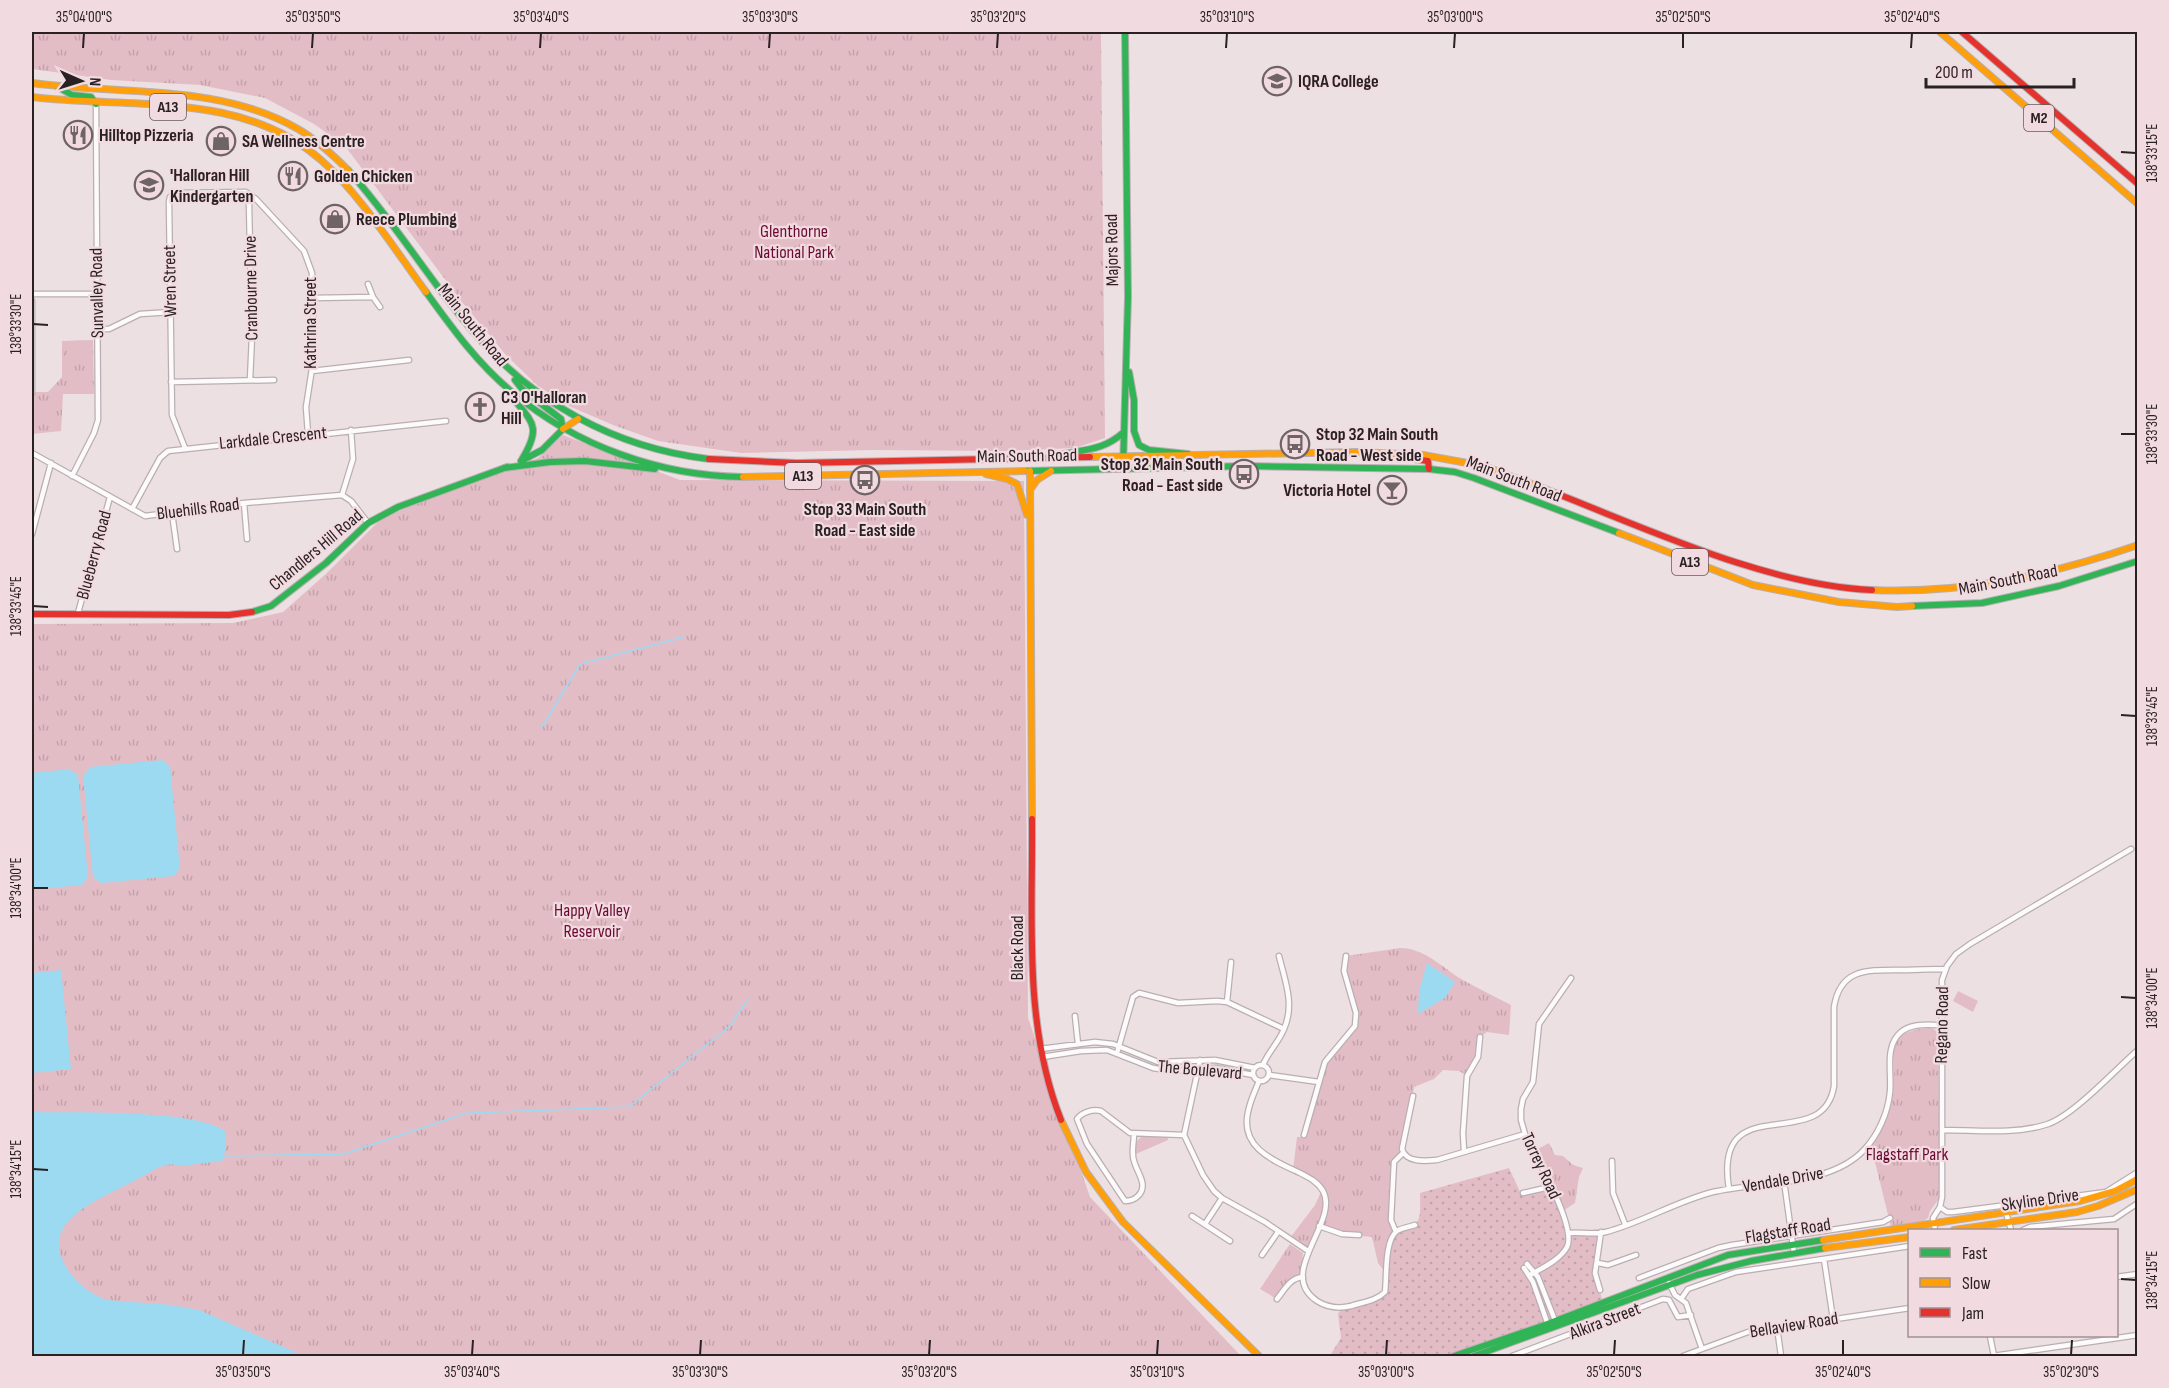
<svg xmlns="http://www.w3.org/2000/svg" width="2169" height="1388" font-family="'Sofia Sans Condensed',sans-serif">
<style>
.grass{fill:url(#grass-dots)}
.park{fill:url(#park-tufts)}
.pitch{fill:#e3bdc6}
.water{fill:#9cdaf1}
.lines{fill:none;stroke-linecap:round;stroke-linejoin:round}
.stream{stroke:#9cdaf1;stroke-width:1.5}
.street-casing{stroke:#b9afb2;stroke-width:7}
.fast-casing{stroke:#b9afb2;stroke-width:8}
.slow-casing{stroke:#b9afb2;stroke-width:8}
.jam-casing{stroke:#b9afb2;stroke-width:8}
.street{stroke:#fcfafb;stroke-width:4.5}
.fast{stroke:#30b455;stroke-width:6}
.slow{stroke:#ff9f0a;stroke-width:6}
.jam{stroke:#e5322d;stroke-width:6}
.ticks{fill:none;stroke:#2a2123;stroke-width:2}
.labels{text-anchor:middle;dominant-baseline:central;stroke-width:4.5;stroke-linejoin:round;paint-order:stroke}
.shield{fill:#f2dbe0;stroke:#66595c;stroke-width:1.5}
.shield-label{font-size:16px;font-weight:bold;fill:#2a2123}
.poi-label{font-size:18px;font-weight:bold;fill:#2a2123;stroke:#f2dbe0;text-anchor:start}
.park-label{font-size:18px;fill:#6b0a32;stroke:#f2dbe0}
.street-label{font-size:18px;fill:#2a2123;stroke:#f2dbe0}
.neatline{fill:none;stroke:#2a2123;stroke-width:2}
.ticks-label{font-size:15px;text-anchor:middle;fill:#2a2123}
</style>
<defs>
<pattern id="grass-dots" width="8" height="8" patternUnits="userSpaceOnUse" patternTransform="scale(1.5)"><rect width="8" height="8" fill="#e3bdc6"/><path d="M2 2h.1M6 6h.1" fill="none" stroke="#c3a2aa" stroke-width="1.8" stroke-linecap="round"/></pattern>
<pattern id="park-tufts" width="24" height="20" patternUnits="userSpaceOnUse" patternTransform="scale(1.5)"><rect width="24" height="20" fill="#e3bdc6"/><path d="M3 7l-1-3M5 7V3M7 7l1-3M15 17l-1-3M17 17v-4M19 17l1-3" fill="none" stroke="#c3a2aa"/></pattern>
</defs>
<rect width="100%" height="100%" fill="#ede0e3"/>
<!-- grass -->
<path class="grass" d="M1509,1168l12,26 29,-7 19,46 32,-1 -6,41 8,30 -149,53h-119l-4,-2 10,-16 -3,-24 3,-5 38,-12 5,-5 8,-55c7,-8 23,-8 27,-19 2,-7 1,-17 1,-25z"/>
<!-- park -->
<path class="park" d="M32,32h1069l4,406 -30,10 -68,3 -133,-1 -133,3 -83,-12 -45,-16 -42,-18 -33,-21 -33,-32 -43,-52 -117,-156 -31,-22 -49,-26 -65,-13 -89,-5 -79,-11z
M93,340l1,54h-31l-2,37 -29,3v-32l3,-10h13l14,-15v-36z
M563,435l117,45 344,1 4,537 62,179 151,159h-1209v-732l201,-1 50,-11 45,-40 55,-55 155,-59z
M1400,948c24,0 42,19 61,31 16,9 33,17 50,26l-2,30 -22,-3 -7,5v13l-13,26 -8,-5 -16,-1 -9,9 -20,8 -11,66 -9,9 -3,58 5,12 -4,5 -7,35 -7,-9 -6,-26 -30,-3 -22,-8 -10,21 -9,-2 -11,-7 25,-33 5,-11 4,-1 -5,-8 -26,-15 4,-33h5l23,-75 30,-36 1,-13 -12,-42 2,-15z
M1932,1028l4,3 2,4 2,162 -10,14 -2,7 -5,3 -32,6 -20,-81c11,-15 19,-32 22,-51 5,-37 -14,-65 39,-67z
M1142,1136l26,1v3l-32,14v-12z
M1549,1143l6,12 8,1 10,9 10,3 -4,9 -4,26 -12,8 -29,-60z
M1290,1244l13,9 -2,24h-6l-18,22 -17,-10z"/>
<!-- pitch -->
<path class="pitch" d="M1958,991l20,10 -5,11 -20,-11z
M1902,1173l19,1 -1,8 -18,-1z
M1909,1190h17v9h-18z"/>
<!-- water -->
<path class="water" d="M162,760l8,6 10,102 -6,8 -73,7 -8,-6 -10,-101 7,-9z
M69,769l9,6 10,102 -6,8 -50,5v-117z
M1427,963l28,19 -10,16 -27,16 1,-23z
M61,970l10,99 -39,4v-100z
M32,1112c41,1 163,-3 193,19v21l-3,9 -41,5 -10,-2 -12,3c-14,8 -27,15 -41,22 -29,15 -76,35 -53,76 9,16 24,29 42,35l65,5 27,5 105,46h-272z"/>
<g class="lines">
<!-- stream -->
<path class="stream" d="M542,727l38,-63 104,-27
M224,1156l119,-2 124,-41 162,-6 101,-81 18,-27"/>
<!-- street casing -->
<g class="street-casing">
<path id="street" d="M368,284l5,13
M32,294h66
M313,298l60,-1 7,10
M32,301v92
M98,329h11l31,-15 31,-2
M312,371l97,-11
M250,380l2,-44 -3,-131 3,-9
M171,382l103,-2
M185,448l-13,-33 -3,-213 1,-5 4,-4 72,-1 10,7 48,52 8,22 1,25v64l-7,45 2,27
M32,453l113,63 99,-13 98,-8 9,6 17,22
M72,476l22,-43 4,-13 -2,-316
M342,495l11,-36 -2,-29
M244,503l3,36
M132,509l28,-51 8,-7 278,-30
M172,513l5,36
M32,534l19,-71
M78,613l32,-116
M1227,1002l4,-40
M1075,1016l3,28
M1040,1049l55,-7 18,2 45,18 57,-2 40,8
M1117,1053l16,-56 6,-4 39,10 39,-2 10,1 57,27
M1042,1057l39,-6 26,-1 46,18 18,3 45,-3 37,7
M1200,1060l-16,75 19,40 11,16 8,7 43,24 43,29
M1253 1073a8 8 0 1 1 16 0a8 8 0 1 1-16 0Z
M1263,1065c5,-13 16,-23 21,-36 11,-25 1,-48 -5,-73
M1269,1075l50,7
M1259,1081c-4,10 -9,20 -11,31 -8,35 24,48 50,60 10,5 19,9 25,19 17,31 -48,82 -6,110 11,7 21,8 34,5 12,-4 25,-5 34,-14 2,-14 -1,-52 12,-61 4,-3 12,-4 18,-6
M1413,1096l-11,53c4,14 23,12 35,11l88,-26
M1942,1130c34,0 73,5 106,-6 26,-9 68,-55 90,-74
M1134,1133c0,9 -3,20 0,28 3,12 15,24 4,35 -4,4 -7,5 -13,5l-38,-57 -10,-25c5,-7 16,-10 24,-8l29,22 54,2
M1304,1135l21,-73 30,-36 1,-13 -12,-42 2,-15
M1464,1152l-1,-19 4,-57 11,-19 2,-20
M1612,1161l1,32 12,31
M1784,1181l10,72
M1729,1189c-17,-104 94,-32 105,-103v-79c6,-38 32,-37 64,-37 16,0 31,-1 47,-1
M1523,1193l27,-6
M1940,1207l7,5h6l153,-20 32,-20
M2006,1213l5,17
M1192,1216l38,25
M1205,1224l17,-26
M1319,1226l23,8 17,1
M1935,1230l-2,-12 7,-11 2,-10v-217l5,-14 9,-12 14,-10 161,-95
M2023,1230l7,-3 84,-8 24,-16
M1396,1232l-5,-12 3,-58 9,-9
M1569,1233c12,-1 26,2 37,-1 35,-9 71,-31 107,-40 47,-11 116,-5 151,-42 14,-15 24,-37 26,-58 2,-19 -6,-46 11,-60 11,-9 26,-7 39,-7
M1262,1255l16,-23
M1824,1259l9,60
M1598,1263l10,2 28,-10
M1527,1264l11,13 18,46
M1524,1268l9,14 15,43
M1530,1275c12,-7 30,-15 37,-28 10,-20 -32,-92 -42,-113l-4,-14v-11l2,-10 10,-17 6,-58 32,-46
M2116,1277l22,-3
M1639,1278l79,-30 14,-3 151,-23 7,-4
M1669,1283l6,12 11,8 16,46
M1600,1290l-5,-17 6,-41
M1277,1299c8,-10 13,-21 26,-22
M1681,1299l7,-10 48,-17 174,-26
M1777,1327l4,29
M1990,1336l4,20
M1512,1356l151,-57 6,1 9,17 13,-2
M1683,1356l65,-24 162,-24
M1993,1356l145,-21"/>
</g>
<!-- fast casing -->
<g class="fast-casing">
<path id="fast" d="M58,87l14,8 19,2 5,7
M348,170c45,50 80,108 123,159 60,73 144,119 238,130
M426,292c26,36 52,72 86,100 64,54 148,84 231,85
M1129,372l5,28v31l5,14 10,5 39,4
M515,380l7,9 39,30 2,10
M508,392c23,30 36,32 13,69
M1055,456c27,-7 47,-4 69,-24
M521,461l21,-11 21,-21
M504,468l46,-6 35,-1 70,8
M1123,469l5,-172 -3,-265
M1025,471l221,-5 183,3 26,3 19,6 145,55
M1912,606l70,-3 77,-17 79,-25
M252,612l19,-6 55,-43 42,-40 30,-16 109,-40
M1454,1356l88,-30 186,-71 95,-15
M1474,1356l223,-81 54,-14 74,-13"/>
</g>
<!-- slow casing -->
<g class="slow-casing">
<path id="slow" d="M1940,32l198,172
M32,83c88,12 186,0 266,46 19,11 35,26 50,41
M32,97c97,12 209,-7 289,63 39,34 74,90 105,132
M563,429l15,-10
M1090,457l268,-5 65,3 61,11 66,25
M1030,471l2,348
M986,474l21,5 10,5 10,31
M743,477l282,-6
M1030,490l7,-10 14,-9
M1619,533l134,52 86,17 58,5 15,-1
M1872,590c92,4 179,-15 266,-45
M1061,1120l25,52 37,50 136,134
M1954,1230l123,-18 21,-6 40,-17
M1823,1240l257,-39 35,-10 23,-12
M1825,1248l85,-11"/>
</g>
<!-- jam casing -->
<g class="jam-casing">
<path id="jam" d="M1962,32l176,152
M709,459l88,4 293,-6
M1414,459l14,2 1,8
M1550,491c98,38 216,94 322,99
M32,614l197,1 23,-3
M1032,819c1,101 -9,205 29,301"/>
</g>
<!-- street -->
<use href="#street" class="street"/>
<!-- fast -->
<use href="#fast" class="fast"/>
<!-- slow -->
<use href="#slow" class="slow"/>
<!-- jam -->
<use href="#jam" class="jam"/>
</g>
<!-- ticks -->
<path class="ticks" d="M83,48l1,-15M312,48l1,-15M540,48l1,-15M769,48l1,-15M997,48l1,-15M1226,48l1,-15M1454,48l1,-15M1683,48v-15M1911,48l1,-15M2121,152l15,1M33,324l15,1M2121,434h15M33,606l15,1M2121,715l15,1M33,888h15M2121,997l15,1M33,1169l15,1M2121,1279l15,1M243,1355l1,-15M472,1355l1,-15M700,1355l1,-15M929,1355l1,-15M1157,1355l1,-15M1386,1355l1,-15M1614,1355l1,-15M1843,1355v-15M2071,1355l1,-15"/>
<!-- icons -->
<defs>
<g id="school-ring" transform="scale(1.5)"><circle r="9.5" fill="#f2dbe0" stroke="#6e6466" stroke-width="1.5"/><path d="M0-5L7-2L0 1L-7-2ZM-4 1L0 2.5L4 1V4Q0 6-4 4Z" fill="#6e6466"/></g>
<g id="restaurant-ring" transform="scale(1.5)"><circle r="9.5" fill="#f2dbe0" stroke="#6e6466" stroke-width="1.5"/><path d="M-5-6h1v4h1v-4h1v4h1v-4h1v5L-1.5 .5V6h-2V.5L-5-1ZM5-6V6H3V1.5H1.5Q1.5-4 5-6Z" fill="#6e6466"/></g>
<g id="shop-ring" transform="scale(1.5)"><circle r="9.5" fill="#f2dbe0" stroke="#6e6466" stroke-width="1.5"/><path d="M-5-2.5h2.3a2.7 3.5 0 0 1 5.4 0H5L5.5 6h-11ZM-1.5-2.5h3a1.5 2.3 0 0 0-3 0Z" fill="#6e6466"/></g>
<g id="church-ring" transform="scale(1.5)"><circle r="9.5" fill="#f2dbe0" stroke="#6e6466" stroke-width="1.5"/><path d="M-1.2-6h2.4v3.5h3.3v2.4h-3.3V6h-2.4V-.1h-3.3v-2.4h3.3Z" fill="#6e6466"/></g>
<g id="bus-ring" transform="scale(1.5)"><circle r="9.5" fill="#f2dbe0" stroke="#6e6466" stroke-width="1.5"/><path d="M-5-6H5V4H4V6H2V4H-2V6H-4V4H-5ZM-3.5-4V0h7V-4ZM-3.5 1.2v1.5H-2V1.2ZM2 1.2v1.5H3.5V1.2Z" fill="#6e6466"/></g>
<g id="bar-ring" transform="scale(1.5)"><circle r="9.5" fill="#f2dbe0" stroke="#6e6466" stroke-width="1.5"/><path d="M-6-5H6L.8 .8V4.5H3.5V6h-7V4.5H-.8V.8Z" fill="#6e6466"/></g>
</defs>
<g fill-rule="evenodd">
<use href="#school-ring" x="1277" y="81"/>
<use href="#restaurant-ring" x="78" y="135"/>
<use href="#shop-ring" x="221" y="141"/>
<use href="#restaurant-ring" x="293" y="176"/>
<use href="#school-ring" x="149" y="185"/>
<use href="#shop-ring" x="335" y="219"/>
<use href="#church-ring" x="480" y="407"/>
<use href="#bus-ring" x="1295" y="444"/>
<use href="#bus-ring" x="1244" y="474"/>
<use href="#bus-ring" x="865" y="480"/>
<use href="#bar-ring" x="1392" y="490"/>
</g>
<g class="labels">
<!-- shield labels -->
<g class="shield">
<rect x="150" y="94" width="36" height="26" rx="4.5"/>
<rect x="2024" y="105" width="30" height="26" rx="4.5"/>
<rect x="785" y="463" width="36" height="26" rx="4.5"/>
<rect x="1672" y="549" width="36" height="26" rx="4.5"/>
</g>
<g class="shield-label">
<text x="168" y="107">A13</text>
<text x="2039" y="118">M2</text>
<text x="803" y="476">A13</text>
<text x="1690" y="562">A13</text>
</g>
<!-- poi labels -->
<g class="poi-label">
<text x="1298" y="81">IQRA College</text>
<text x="99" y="135">Hilltop Pizzeria</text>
<text x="242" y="141">SA Wellness Centre</text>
<text x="170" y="175">'Halloran Hill<tspan x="170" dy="21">Kindergarten</tspan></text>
<text x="314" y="176">Golden Chicken</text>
<text x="356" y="219">Reece Plumbing</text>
<text x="501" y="397">C3 O'Halloran<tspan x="501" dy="21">Hill</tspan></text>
<text x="1316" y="434">Stop 32 Main South<tspan x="1316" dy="21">Road - West side</tspan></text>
<text x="1223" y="464" text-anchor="end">Stop 32 Main South<tspan x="1223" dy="21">Road - East side</tspan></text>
<text x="1371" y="490" text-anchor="end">Victoria Hotel</text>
<text x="865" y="509" text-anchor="middle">Stop 33 Main South<tspan x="865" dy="21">Road - East side</tspan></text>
</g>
<!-- park labels -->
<g class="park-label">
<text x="794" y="231">Glenthorne<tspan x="794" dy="21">National Park</tspan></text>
<text x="592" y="910">Happy Valley<tspan x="592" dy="21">Reservoir</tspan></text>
<text x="1907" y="1154">Flagstaff Park</text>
</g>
<!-- street labels -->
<g class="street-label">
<text transform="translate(1112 250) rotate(-91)">Majors Road</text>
<text transform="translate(170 281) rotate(-91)">Wren Street</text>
<text transform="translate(251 288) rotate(-91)">Cranbourne Drive</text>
<text transform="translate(97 293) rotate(-91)">Sunvalley Road</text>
<text transform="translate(310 323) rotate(-90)">Kathrina Street</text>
<text transform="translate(473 325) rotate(51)">Main South Road</text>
<text transform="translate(273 438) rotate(-6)">Larkdale Crescent</text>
<text transform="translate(1027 456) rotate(-1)">Main South Road</text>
<text transform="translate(1514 479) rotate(21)">Main South Road</text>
<text transform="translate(198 509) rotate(-7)">Bluehills Road</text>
<text transform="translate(316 550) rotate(-40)">Chandlers Hill Road</text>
<text transform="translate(94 555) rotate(-75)">Blueberry Road</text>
<text transform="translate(2008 580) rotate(-11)">Main South Road</text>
<text transform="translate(1017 948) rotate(-90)">Black Road</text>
<text transform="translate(1942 1025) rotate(-89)">Regano Road</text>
<text transform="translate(1200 1070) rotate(5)">The Boulevard</text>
<text transform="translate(1541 1166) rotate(65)">Torrey Road</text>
<text transform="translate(1783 1180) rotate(-10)">Vendale Drive</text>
<text transform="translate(2040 1200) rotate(-8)">Skyline Drive</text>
<text transform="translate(1788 1231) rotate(-9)">Flagstaff Road</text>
<text transform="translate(1605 1321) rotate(-21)">Alkira Street</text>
<text transform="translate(1794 1325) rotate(-9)">Bellaview Road</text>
</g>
</g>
<!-- border -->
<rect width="2169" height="1388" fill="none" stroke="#f2dbe0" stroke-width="66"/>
<!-- legend -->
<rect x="1908" y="1229" width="210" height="108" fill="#f2dbe0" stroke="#a29194" stroke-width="1.5"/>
<rect x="1920" y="1248" width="30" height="9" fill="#30b455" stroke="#a29194" stroke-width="1.5"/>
<text x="1962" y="1259" font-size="18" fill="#2a2123">Fast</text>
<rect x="1920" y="1278" width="30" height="9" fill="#ff9f0a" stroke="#a29194" stroke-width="1.5"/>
<text x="1962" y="1289" font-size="18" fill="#2a2123">Slow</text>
<rect x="1920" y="1308" width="30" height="9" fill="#e5322d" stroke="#a29194" stroke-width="1.5"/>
<text x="1962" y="1319" font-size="18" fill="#2a2123">Jam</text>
<!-- north arrow -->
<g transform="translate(81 81) rotate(93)" stroke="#f2dbe0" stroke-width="4.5" paint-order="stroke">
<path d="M0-4.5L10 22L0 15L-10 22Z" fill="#2a2123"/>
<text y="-9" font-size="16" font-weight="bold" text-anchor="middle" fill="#2a2123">N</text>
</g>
<!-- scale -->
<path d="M1926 78v9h148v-9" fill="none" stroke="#2a2123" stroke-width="3"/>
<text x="1935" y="78" font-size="18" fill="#2a2123" stroke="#f2dbe0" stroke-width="4.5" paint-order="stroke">200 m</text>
<rect x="33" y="33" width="2103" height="1322" class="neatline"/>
<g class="ticks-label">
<text x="84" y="22">35°04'00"S</text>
<text x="313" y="22">35°03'50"S</text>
<text x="541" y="22">35°03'40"S</text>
<text x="770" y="22">35°03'30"S</text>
<text x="998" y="22">35°03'20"S</text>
<text x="1227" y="22">35°03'10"S</text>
<text x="1455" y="22">35°03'00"S</text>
<text x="1683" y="22">35°02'50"S</text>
<text x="1912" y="22">35°02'40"S</text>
<text transform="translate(2152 153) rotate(-90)" y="5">138°33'15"E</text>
<text transform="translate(16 324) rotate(-90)" y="5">138°33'30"E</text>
<text transform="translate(2152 434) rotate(-90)" y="5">138°33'30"E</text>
<text transform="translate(16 606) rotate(-90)" y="5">138°33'45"E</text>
<text transform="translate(2152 716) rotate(-90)" y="5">138°33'45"E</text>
<text transform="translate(16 888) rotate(-90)" y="5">138°34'00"E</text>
<text transform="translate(2152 998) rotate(-90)" y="5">138°34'00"E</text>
<text transform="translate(16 1169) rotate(-90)" y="5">138°34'15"E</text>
<text transform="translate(2152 1280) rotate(-90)" y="5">138°34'15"E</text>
<text x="243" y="1377">35°03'50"S</text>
<text x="472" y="1377">35°03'40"S</text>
<text x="700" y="1377">35°03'30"S</text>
<text x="929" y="1377">35°03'20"S</text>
<text x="1157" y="1377">35°03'10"S</text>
<text x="1386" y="1377">35°03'00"S</text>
<text x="1614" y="1377">35°02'50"S</text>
<text x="1843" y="1377">35°02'40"S</text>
<text x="2071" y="1377">35°02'30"S</text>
</g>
</svg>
